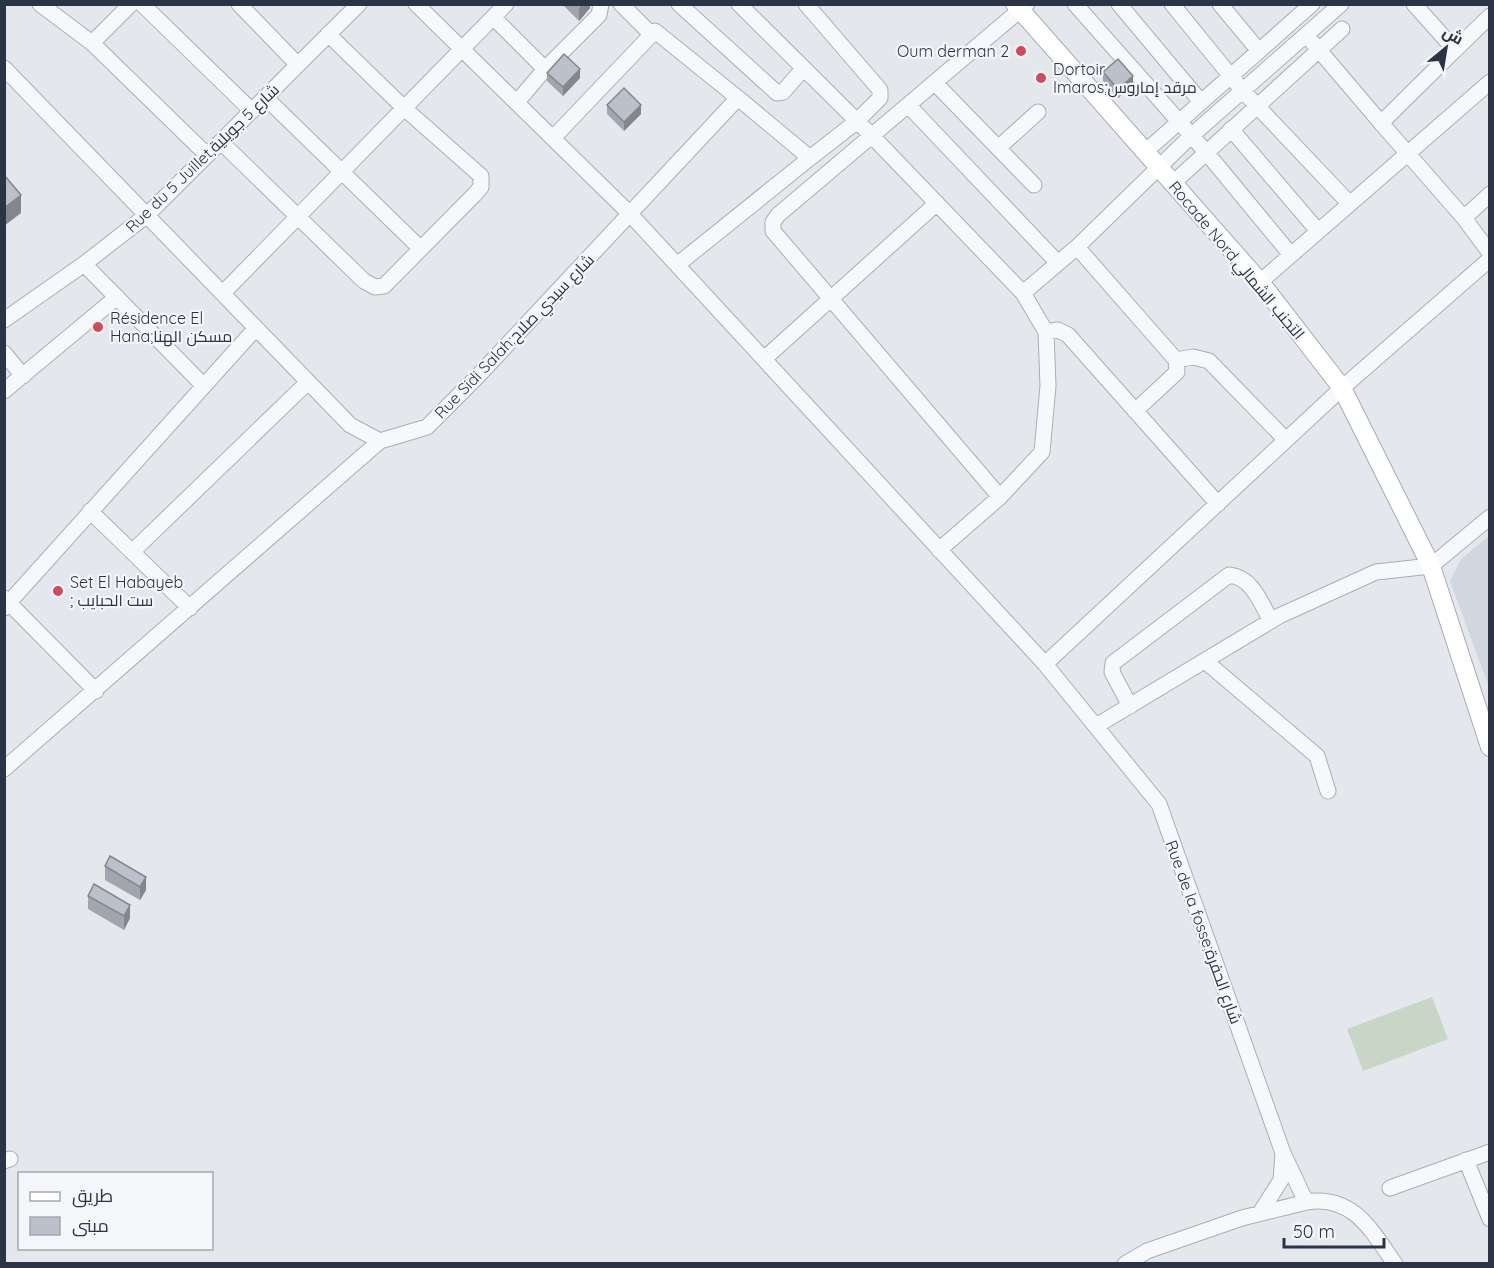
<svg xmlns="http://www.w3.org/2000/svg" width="1494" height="1268" font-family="Quicksand,Cairo,sans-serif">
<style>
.built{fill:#d2d6de}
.green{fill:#c9d6c5}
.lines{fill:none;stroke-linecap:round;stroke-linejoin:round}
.minor-casing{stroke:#a9aeb7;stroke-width:17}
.major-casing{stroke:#a3abb8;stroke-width:20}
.minor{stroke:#f7f8fa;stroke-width:15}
.major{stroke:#fff;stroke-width:18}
.wall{fill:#a1a5ae}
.shaded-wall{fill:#83868d}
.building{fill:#bbc0ca;stroke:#83868d;stroke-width:1.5}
.poi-dot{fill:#d1495b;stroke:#f4f6f9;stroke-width:2}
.labels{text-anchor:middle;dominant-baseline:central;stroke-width:4.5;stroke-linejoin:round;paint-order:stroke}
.poi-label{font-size:16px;fill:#2b3445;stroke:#f4f6f9;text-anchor:start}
.street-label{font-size:16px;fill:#2b3445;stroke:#f4f6f9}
</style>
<rect width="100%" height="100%" fill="#e4e7ec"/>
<!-- built -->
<path class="built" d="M1489,536v151l-39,-106 11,-22z"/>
<!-- green -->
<path class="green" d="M1432,997l16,42 -85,32 -16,-42z"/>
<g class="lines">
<!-- minor casing -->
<g class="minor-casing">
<path id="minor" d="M40,4l52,39 115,112
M142,4l110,107
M239,4l59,61
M416,4l214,210 415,450
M621,4l30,30
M679,4l98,89 6,-1 20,-23
M739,4l133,132 151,157
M1027,4l-119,101 149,157
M1075,4l131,148 85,103
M1119,4l82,98
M1172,4l70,86 107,113
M1220,4l39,47
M1414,4l41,46 -74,73 83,95 26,35
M494,18l51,51
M92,43l39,-39
M1313,43l68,80
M1455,50l35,-34
M4,68l346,357 30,16 47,-14 50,-50 261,-279 72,60 46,-36 24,-24v-8l-74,-86
M935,83l99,102
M266,98l154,150
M517,102l28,-33 54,-54 2,-11
M908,105l-130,110 -5,7v9l227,266
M1231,129l87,102
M553,138l102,-107 83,67
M221,142l143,139 11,6 9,-1 91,-92 6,-7v-11l-77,-68 -76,-74
M998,148l40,-36
M1146,151l166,-147
M1173,183l169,-154
M1464,218l26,-24
M1077,247l99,113 1,12 -42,39
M84,264l119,121
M677,265l133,-107
M1260,282l230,-200
M223,293l283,-289
M4,320l80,-56 63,-49 212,-211
M1046,332l12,-2 10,5 150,169
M4,353l19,23
M764,359l173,-156
M1176,360l17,-3 16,4 77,79
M4,391l113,-94
M90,511l100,97
M939,550l61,-53 42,-45 6,-66 -2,-54 -23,-39 54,-46 114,-111 150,-132
M132,552l176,-170
M4,598l92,93
M4,608l252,-280
M1205,661l112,95 11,35
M1130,706l-18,-34 1,-9 116,-88c23,2 32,28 42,46
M1096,726l183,-110 97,-44 55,-6 59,-49
M4,769l376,-328
M1466,1160l24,59
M4,1161l6,-2
M1390,1188l100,-36
M1260,1213l21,-33 2,-27
M1125,1264l22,-13 95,-33 69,-17
M1395,1264c-23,-33 -42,-70 -89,-62l-23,-49 -124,-349 -114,-140 297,-276 148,-129"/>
</g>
<!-- major casing -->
<g class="major-casing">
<path id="major" d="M1015,4l245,278 82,106 89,178 59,181"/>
</g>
<!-- minor -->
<use href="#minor" class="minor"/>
<!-- major -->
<use href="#major" class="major"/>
</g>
<!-- wall -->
<path class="wall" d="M562,4h28v4l-11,13z
M1103,72l30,13 -15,13 -15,-17z
M547,73l33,5 -17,18 -16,-15z
M607,105l34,9 -17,17 -17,-17z
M105,866l41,24 -6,10 -35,-20z
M88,896l42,22 -6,12 -36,-21z"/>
<!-- shaded-wall -->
<path class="shaded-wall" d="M582,4h8v4l-11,13v-13z
M580,69v9l-17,18v-9z
M1133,76v9l-15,13v-9z
M641,105v9l-17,17v-9z
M21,195v18l-17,13v-18z
M146,877v13l-6,10v-13z
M130,905v13l-6,12v-14z"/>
<!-- building -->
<path class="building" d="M564,54l16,15 -17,18 -16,-14z
M1118,59l15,17 -15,13 -15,-17z
M624,88l17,17 -17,17 -17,-17z
M4,175l17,20 -17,13z
M110,856l36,21 -6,10 -35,-21z
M94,884l36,21 -6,11 -36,-20z"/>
<!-- markers -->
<g class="poi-dot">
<circle cx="1021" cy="51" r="6"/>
<circle cx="1041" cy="78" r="6"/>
<circle cx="98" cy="327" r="6"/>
<circle cx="58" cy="591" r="6"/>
</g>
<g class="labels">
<!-- poi labels -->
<g class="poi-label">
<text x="1009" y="51" text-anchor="end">Oum derman 2</text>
<text x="1053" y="69">Dortoir<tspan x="1053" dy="18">Imaros;مرقد إماروس</tspan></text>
<text x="110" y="318">Résidence El<tspan x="110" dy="18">Hana;مسكن الهنا</tspan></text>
<text x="70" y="582">Set El Habayeb<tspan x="70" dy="18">; ست الحبايب</tspan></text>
</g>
<!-- street labels -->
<g class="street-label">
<text transform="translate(202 158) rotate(-44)">Rue du 5 Juillet,شارع 5 جويلية</text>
<text transform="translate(1237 260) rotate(50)">Rocade Nord,التجنب الشمالي</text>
<text transform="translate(514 336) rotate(-46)">Rue Sidi Salah;شارع سيدي صلاح</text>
<text transform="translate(1204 932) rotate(70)">Rue de la fosse;شارع الحفرة</text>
</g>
</g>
<!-- border -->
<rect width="1494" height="1268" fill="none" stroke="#2b3445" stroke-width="12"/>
<!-- legend -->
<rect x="18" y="1172" width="195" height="78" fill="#f4f6f9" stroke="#a4a8b1" stroke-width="1.5"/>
<rect x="30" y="1192" width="30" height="9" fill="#ffffff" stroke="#a4a8b1" stroke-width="1.5"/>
<text x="72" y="1202" font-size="18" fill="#2b3445">طريق</text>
<rect x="30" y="1217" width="30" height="18" fill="#bbc0ca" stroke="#a4a8b1" stroke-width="1.5"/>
<text x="72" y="1232" font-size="18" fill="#2b3445">مبنى</text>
<!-- north arrow -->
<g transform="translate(1446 48) rotate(30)" stroke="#f4f6f9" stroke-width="4.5" paint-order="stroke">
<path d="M0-4.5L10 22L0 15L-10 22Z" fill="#2b3445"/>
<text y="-9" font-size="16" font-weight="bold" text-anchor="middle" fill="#2b3445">ش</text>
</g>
<!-- scale -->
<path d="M1284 1238v9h100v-9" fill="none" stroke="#2b3445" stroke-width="3"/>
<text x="1293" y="1238" font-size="18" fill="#2b3445" stroke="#f4f6f9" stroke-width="4.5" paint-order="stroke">50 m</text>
</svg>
